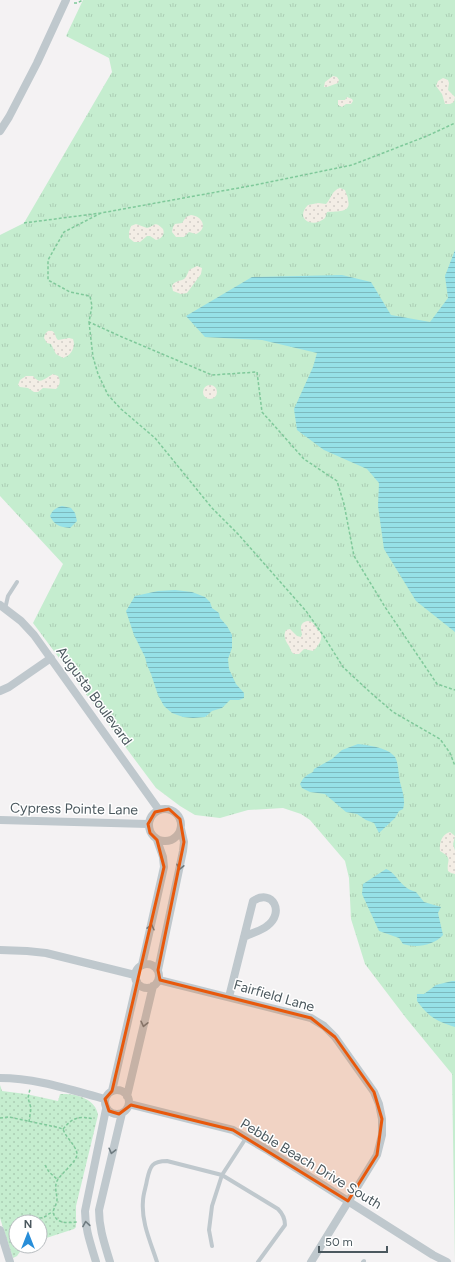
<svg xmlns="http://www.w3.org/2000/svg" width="455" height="1262" font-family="Figtree,sans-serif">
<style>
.grass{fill:url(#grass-tufts)}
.sand{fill:url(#sand-dots)}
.park{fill:url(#park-dots)}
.water{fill:url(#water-rules)}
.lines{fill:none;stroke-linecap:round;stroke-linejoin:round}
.path{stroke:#7fc99a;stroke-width:1.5;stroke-dasharray:3 2;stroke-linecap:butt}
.lane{stroke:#bfc8cd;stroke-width:4}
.street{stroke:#bfc8cd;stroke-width:8}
.oneway{stroke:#6e7a7f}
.marked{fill:#e8590c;fill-opacity:0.2;stroke:#e8590c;stroke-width:3;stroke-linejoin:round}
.labels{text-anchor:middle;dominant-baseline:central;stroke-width:3;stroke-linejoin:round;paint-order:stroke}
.street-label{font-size:14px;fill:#4b585e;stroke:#fff}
</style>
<defs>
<pattern id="grass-tufts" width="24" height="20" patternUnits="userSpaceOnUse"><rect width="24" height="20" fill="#c5edcf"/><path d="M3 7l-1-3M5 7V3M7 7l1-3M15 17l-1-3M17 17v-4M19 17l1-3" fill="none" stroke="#abcdb4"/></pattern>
<pattern id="sand-dots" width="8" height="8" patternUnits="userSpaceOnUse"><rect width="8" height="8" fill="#f3ede5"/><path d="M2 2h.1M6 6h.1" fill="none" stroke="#d2cdc7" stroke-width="1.8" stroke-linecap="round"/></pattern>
<pattern id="park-dots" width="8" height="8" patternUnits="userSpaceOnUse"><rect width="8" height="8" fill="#c5edcf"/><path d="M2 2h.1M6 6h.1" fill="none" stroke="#abcdb4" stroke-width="1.8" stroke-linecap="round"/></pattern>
<pattern id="water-rules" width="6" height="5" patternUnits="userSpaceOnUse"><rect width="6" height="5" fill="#96e1e7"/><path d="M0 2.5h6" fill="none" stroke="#7cb9be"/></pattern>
</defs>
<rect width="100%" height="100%" fill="#f4f2f3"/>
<!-- grass -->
<path class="grass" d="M83,0h372v1262l-3,-188 -46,-56 -41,-54 -14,-45 -2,-41 -4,-17 -35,-41 -9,-6 -18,-6 -35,2 -28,8 -25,-3 -15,-9 -24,-18 -123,-165 30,-59 -63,-68v-261l24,-12 88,-151 -3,-14 -43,-22z"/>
<!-- sand -->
<path class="sand" d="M333,76l4,1 2,3 -1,3 -11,4h-3l1,-5z
M443,78l5,2 1,3 -1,7 7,7 -1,5 -4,2h-5l-3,-10 -6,-8 2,-5z
M347,97l5,2 1,2 -2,3h-5l-4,3 -4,-2v-5h7z
M340,188l5,2c1,4 3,6 3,10 4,14 -13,11 -21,12l-2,6c-12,11 -31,1 -17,-13l10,-2 8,1c5,-5 6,-14 14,-16z
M191,215c12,1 17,14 5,19l-7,-2 -5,5h-8l-4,-5 1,-5 2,-3 7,-1 4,-6z
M136,224l11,4c8,-2 7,-8 16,1 2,5 -1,10 -7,11l-6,-4h-3l-7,6h-6l-5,-4v-6l2,-6z
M197,266l5,2 -1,6 -14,19 -6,1 -8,-3 -1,-5 1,-2c10,-7 11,0 16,-14z
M48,331c8,-2 6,5 10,9l11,-2 4,1c3,8 -2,17 -10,19l-7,-4 -5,-10 -4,-1 -3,-5 1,-4z
M53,374l5,2c3,5 2,9 -2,13l-13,-1 -5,4h-4l-6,-4 -8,-1 -2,-2 2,-5 6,-4h7c7,9 11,3 20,-2z
M203 392a7 7 0 1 1 14 0a7 7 0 1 1-14 0Z
M308,621c6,1 6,4 9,8 2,3 3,2 4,5 2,6 -4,14 -8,17l-9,-2 -5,5h-5c-4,-3 -3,-4 -5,-8 -4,-6 -6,-10 -3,-16l4,-1 7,7 4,1 1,-3c-2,-6 -2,-12 6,-13z
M450,832l5,4 -2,8 2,7v23l-4,-1 -3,-2c-2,-11 6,-12 -8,-20 -1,-8 2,-17 10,-19z"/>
<!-- park -->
<path class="park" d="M0,1085l2,6 24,3 32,7 2,-7c14,-1 36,4 38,21l-22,91v21l-2,2 -34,11v-18h-24v24h8l-7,10 -4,2 -13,-40z"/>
<!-- water -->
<path class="water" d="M455,250v382l-39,-31 -32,-52 -6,-43 1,-23 -12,-14 -43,-19 -27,-20 -3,-21 19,-42 4,-14 -55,-13 -57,-3 -19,-21 66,-39 90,-2 29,7 20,33 39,7 18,-24 -3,-22z
M62,506l9,2 4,5 2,8 -7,7c-10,-1 -16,-3 -20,-12 3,-7 6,-8 12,-10z
M175,590l17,2 13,5 5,5 2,6 7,5 1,5 7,8 5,9v13l-4,11 1,10 7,15 8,9v5l-5,2h-9l-8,8 -10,3 -7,6 -12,1 -10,-1 -11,-4 -8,-7 -6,-11 -7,-21 -4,-9 -2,-8 -11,-22 -8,-24 9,-15 23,-5z
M358,744c10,1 31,4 37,13 4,7 3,17 5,25 2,8 6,19 3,27l-4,2 -4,7 -16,15 -5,-10 -8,-3 -9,-6 -11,-2 -21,-18 -15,-2 -8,-4 -2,-4c3,-6 6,-9 13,-12l1,-3 18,-10 10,-9z
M386,869c10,3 14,19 30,23l8,10 17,5 -3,6 5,22c-10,11 -27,13 -40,9l-4,-6 -20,-7 -17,-37 1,-10z
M452,981h3v46c-19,-6 -26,-10 -38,-26v-7h7l12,-9z"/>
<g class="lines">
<!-- path -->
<path class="path" d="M74,3h3l6,-3
M101,213l-37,19 -16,28v20l22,12 20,4 2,10 -3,16 33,15 90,38 45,-3 5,40 42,47 33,22 7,23 10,52 31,51 52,77 18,6
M24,223l77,-10 154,-28 97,-20 75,-29 28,-13
M89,322l4,35 5,17 10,21 13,14 34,29 57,70 27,27 67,76 17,24 20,32 28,26 22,19 47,27 10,14 5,13
M0,1118l9,-1 47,10 7,2c3,9 13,16 14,25 0,8 -16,19 -20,27 -3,7 0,12 0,19 0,3 -3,8 -4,12 3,12 13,11 24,10
M29,1122l2,-14 -3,-10 2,-9
M63,1129c10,-12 16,-13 31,-10
M45,1165l4,7 9,8
M30,1222c6,-4 8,-3 14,-5 3,-1 5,-4 9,-5"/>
<!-- lane -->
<path class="lane" d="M5,609l3,-13 9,-14
M212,1246l-3,-16 3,-24 10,-31 24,-37
M157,1262c-6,-19 -16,-40 -14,-61 0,-7 3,-14 4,-21 3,-14 5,-19 20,-19l55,14 56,34c5,5 7,9 7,16l-27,37
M363,1262l1,-1"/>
<!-- street -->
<path class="street" d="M0,131l9,-14 28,-54 29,-63
M0,605l21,16 13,14 125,175
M0,691l9,-4 42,-29
M149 825a16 16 0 1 1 32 0a16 16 0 1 1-32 0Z
M0,820l148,4
M0,950l27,1 19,2 89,22
M135 976a12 12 0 1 1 24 0a12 12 0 1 1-24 0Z
M142,965l22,-98 -1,-10 -6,-17
M158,970l25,-119 1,-9 -3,-13
M159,980l152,38 13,8 11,11 39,55 5,12 3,15v16l-5,20 -66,107
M229,997l24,-96c20,-13 32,12 14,25 -6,5 -16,7 -23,11
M0,1078c36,0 71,12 105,21
M105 1102a12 12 0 1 1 24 0a12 12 0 1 1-24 0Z
M112,1091l25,-109
M127,1096l26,-110
M129,1104l104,26 36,21 164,104 14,7
M0,1230l10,32
M96,1262c-5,-17 -11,-33 -11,-51l21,-102
M110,1262c-5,-17 -11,-33 -11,-52l23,-97"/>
</g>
<!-- one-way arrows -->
<defs><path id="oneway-chevron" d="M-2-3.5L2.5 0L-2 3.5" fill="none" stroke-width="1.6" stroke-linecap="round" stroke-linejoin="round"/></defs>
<g class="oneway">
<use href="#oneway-chevron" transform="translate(180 867) rotate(102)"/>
<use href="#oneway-chevron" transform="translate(151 927) rotate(-77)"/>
<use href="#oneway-chevron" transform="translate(144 1024) rotate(103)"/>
<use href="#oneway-chevron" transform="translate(112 1151) rotate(104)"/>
<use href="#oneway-chevron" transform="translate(86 1224) rotate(-99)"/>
</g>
<!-- marked area -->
<path class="marked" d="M169,809l11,10 4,23 -26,128 2,10 151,38 24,19 39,55 8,27 -5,36 -29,46 -115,-71 -102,-25 -12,9 -10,-3 -4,-12 7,-8 52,-224 -7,-27 -7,-7 -2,-9 7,-12z"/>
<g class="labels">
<!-- street labels -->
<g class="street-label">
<text transform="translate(94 696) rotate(54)">Augusta Boulevard</text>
<text transform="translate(74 809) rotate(1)">Cypress Pointe Lane</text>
<text transform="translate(274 996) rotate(16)">Fairfield Lane</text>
<text transform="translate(311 1164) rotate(31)">Pebble Beach Drive South</text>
</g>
</g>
<!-- north arrow -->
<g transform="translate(28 1234)"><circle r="19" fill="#ffffff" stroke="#b7bcbf"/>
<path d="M0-3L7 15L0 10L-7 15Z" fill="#288ed9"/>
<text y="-6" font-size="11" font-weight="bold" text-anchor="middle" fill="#4b585e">N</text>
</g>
<!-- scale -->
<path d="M319 1246v6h68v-6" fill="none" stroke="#4b585e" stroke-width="2"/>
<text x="325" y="1246" font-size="12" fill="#4b585e" stroke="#ffffff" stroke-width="3" paint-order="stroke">50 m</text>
</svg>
